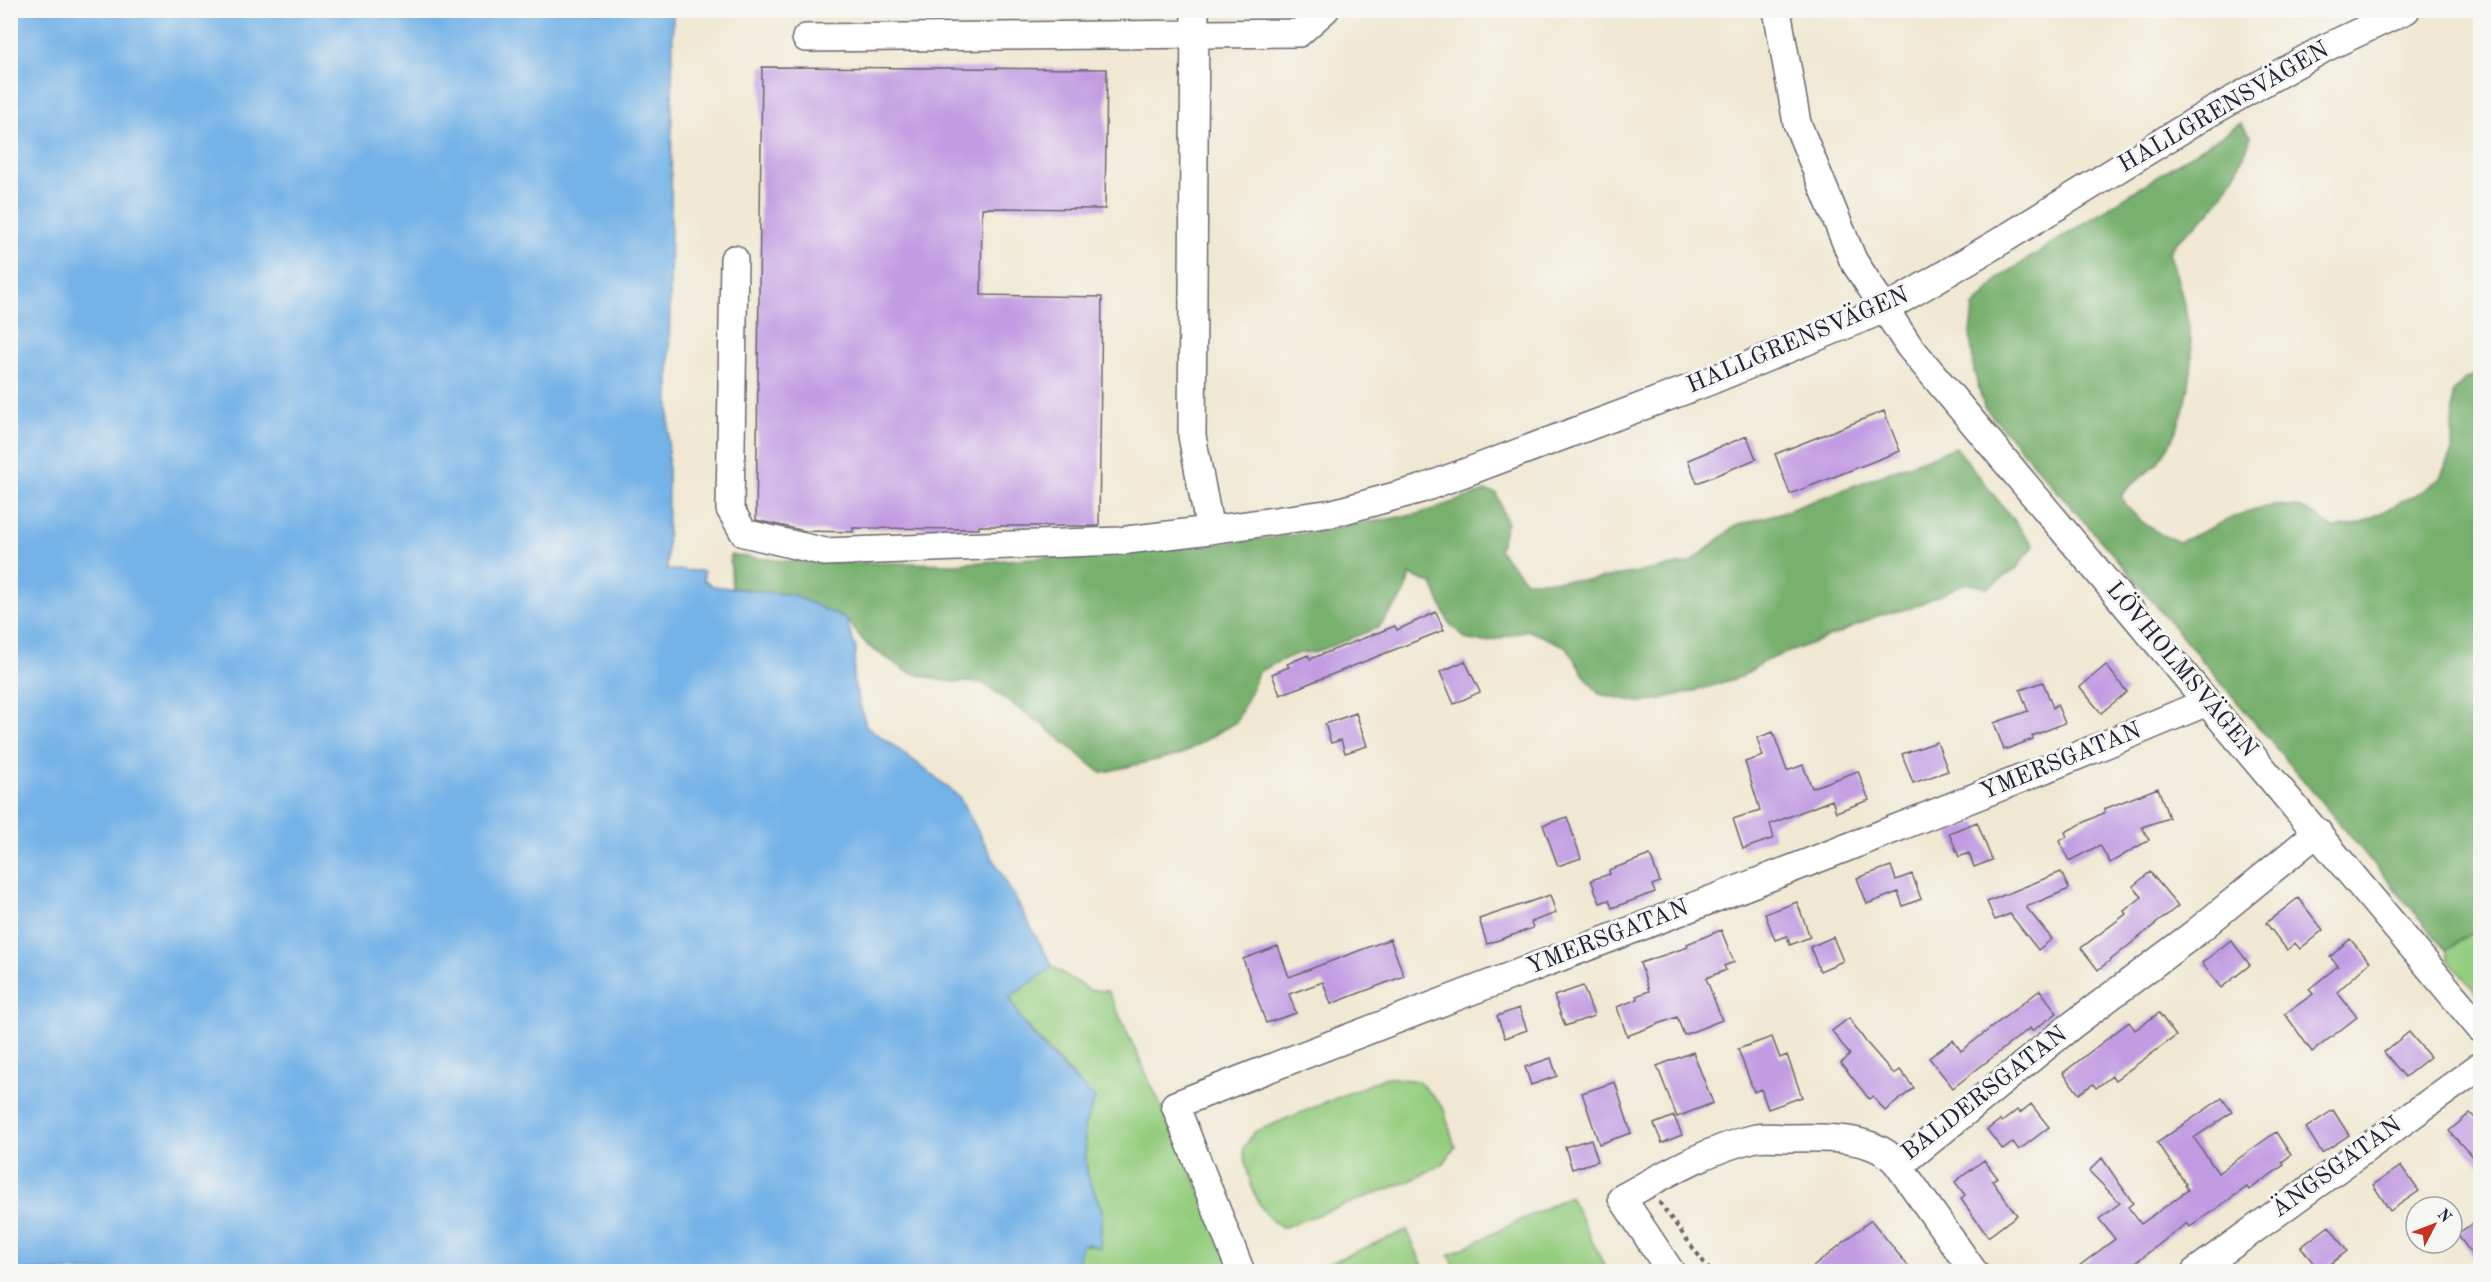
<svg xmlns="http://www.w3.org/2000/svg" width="2491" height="1282" font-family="'Old Standard TT',serif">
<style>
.green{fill:#95cd7f;stroke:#5c785d;stroke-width:1.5}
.forest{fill:#78b06e;stroke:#4d6954;stroke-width:1.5}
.water{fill:#74b2e7;stroke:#4b6a91;stroke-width:1.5}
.building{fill:#c29ce2}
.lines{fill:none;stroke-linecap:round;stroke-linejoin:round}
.minor-casing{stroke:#6a6770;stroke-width:30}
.path{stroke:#6a6770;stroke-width:4;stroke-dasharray:4.5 4.5;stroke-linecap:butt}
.minor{stroke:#fff;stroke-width:27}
.labels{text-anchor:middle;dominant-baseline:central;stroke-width:6;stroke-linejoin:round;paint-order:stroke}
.street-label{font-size:24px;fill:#22223b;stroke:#f6f6f2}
</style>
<rect width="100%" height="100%" fill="#f6f6f2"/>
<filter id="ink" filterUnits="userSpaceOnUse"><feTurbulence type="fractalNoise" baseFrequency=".0167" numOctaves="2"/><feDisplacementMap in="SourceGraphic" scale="12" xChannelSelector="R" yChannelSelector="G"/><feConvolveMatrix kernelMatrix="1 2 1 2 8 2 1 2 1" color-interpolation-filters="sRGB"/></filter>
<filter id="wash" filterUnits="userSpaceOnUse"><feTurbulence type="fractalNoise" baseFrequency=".008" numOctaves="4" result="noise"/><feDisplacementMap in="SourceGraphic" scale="24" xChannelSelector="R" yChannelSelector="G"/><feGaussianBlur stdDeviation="1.35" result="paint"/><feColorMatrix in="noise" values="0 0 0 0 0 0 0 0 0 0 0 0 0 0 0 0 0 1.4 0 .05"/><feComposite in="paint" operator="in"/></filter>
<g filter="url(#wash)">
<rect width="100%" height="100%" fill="#f0e8d2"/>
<!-- green -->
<path class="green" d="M2480,928v69l-31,-36 -3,-11z
M1053,967l36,23 19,1 103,223 22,57h-155v-10l4,-17 18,3 2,-38 -15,-34 -3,-49 10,-27 -76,-82 -8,-20z
M1387,1077l31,4 25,26 12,40 -11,16 -32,17 -130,48c-27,-17 -34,-49 -39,-79l11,-17z
M1570,1196l37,75h-150l-8,-16z
M1407,1230l18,41h-115z"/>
<!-- forest -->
<path class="forest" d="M2241,123l10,13c-6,22 -27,60 -42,77 -14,15 -28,21 -40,39 9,26 24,80 23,107 -2,35 -12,75 -34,103 -11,13 -26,19 -37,34 12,23 34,37 58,46 37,-14 76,-44 118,-35 13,3 26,14 36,21l26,-4 62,-32 19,-14 12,-27 1,-59 13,-13 14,-7v556l-34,22 -324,-385 -138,-158 -10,-36 -4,-38 3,-26 27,-30z
M1956,447l78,99 -19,24 -28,18 -21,-5 -55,25 -34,8 -35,16 -77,29 -24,16 -46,14 -52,12 -44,-9 -18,-23 -14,-24 -40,-17 -41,12 -19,-2 -18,-17 -17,-39 -22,-9 -6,20 -26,33 -64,25c-17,-4 -40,12 -56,19l-7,20 -15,30 -54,32 -81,19 -57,-47 -62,-43 -39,-2 -35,-9 -40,-26 -22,-27 -27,-11 -67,-19 -20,-1 -2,-33 56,6 169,3 270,-21 54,-6 139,-23 67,-23 11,2 11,29 -8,28 27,31 65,-1 99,-17 45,-37 54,-16z"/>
<!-- water -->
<path class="water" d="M10,11h663l-6,559 37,1v9l8,6 81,9 53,24 10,30 -3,30 13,47 61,44 32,27 94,170 -43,30c14,38 56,73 85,102l-11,27 3,49 15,34 -2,39 -12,-4 -6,1 -4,16v10h-1067z"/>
<g id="blocks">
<!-- building -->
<path class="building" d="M762,67l345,2 -2,140 -123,-1 -1,87 121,2 -3,229h-120v3l-126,-1v4l-48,-1 -49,-11z
M1884,411l16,40 -110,43 -15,-40z
M1747,436l9,23 -59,24 -9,-23z
M1436,612l8,18 -164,65 -8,-21 17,-7 -2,-3 21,-9 2,4 85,-33 2,4z
M1465,661l15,31 -26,12 -14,-32z
M2106,665l21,27 -26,21 -21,-26z
M2043,682l10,26 4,-4 8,19 -33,13 1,3 -29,11 -10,-27 34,-12 -8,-21z
M1356,713l11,33 -22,7 -4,-13 -10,3 -6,-19z
M1773,732l14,39 16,-6 9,23 46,-17 11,29 -33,12 -4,-12 -62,24 4,14 -31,11 -10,-30 27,-9 -15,-48 18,-6 -6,-18z
M1937,742l11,29 -35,12 -11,-29z
M2158,788l11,30 -27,9 7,13 -39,23 -10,-18 -31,16 -10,-20 8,-4 -2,-5 40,-20 -1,-3z
M1567,817l14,41 -23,8 -15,-41z
M1977,822l15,38 -18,7 -5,-14 -10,4 -10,-24z
M1650,855l10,27 -8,3 3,7 -43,16 -3,-8 -9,3 -9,-23 19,-6 -1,-4z
M1891,866l5,14 16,-6 9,25 -18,7 -5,-14 -31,12 -10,-26z
M2061,872l8,17 -43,18 26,32 -14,11 -28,-36 -15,6 -8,-18z
M2150,872l28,34 -80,64 -17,-22 45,-34 -2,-3 18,-14 -9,-11z
M1550,895l6,18 -25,9 2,6 -46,16 -8,-25z
M2298,898l25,32 -23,19 -5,-6 -8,7 -21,-27z
M1797,902l13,35 -20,8 -3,-9 -12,4 -10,-26z
M1721,930l13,32 -10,4 2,4 -20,8 16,42 -38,15 -7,-18 -50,19 -10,-29 21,-8 -2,-3 13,-5 -9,-28 48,-16 -1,-3z
M1833,937l10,24 -23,10 -10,-24z
M1390,939l14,37 -73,28 -8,-22 -34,12 7,19 -30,10 -23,-64 35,-13 11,31z
M2350,939l20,23 -33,30 20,25 -45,35 -27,-38 28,-20 -4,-5 29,-23 -8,-9z
M2231,940l19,25 -29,23 -19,-25z
M1583,986l11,30 -29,10 -11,-30z
M2040,990l17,23 -25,18 -2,-3 -77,60 -24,-30 24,-18 8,11z
M1519,1008l8,22 -22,8 -8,-22z
M2159,1013l17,23 -61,44 -3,-4 -16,12 -3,-4 -14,10 -16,-21 66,-51 6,8z
M1849,1018l17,24 28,32 6,-4 14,18 -29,23 -12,-15 -4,3 -28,-36 9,-8 -18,-24z
M2409,1032l21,25 -25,20 -21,-25z
M1772,1037l8,21 7,-3 15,42 -34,12 -7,-20 -7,3 -16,-43z
M1693,1052l20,51 -36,14 -20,-51z
M1551,1058l6,18 -26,9 -6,-18z
M1615,1082l16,51 -32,11 -17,-51z
M2222,1098l10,14 -38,26 24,35 58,-41 15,23 -9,7 2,3 -35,25 -2,-3 -57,40 -3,-4 -64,49h-52l44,-33 -16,-20 21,-16 -31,-32 13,-13 31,45 -5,4 13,17 47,-34 -3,-5 1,-1 -29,-41z
M2031,1104l18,23 -30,23 -6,-8 -10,8 -16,-20 13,-10 2,2 15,-12 3,3z
M2333,1110l16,25 -27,18 -16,-25z
M2470,1113l11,11v42l-32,-35z
M1674,1116l8,19 -20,8 -8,-19z
M1591,1139l7,22 -26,8 -7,-22z
M1984,1160l13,17 -5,4 25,34 -29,22 -27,-38 4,-4 -10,-13z
M2401,1166l18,25 -29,20 -17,-26z
M2481,1218v49l-24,-33z
M1871,1220l42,52h-106z
M2329,1226l18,25 -27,21 -19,-25z"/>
</g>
</g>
<g filter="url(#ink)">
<use href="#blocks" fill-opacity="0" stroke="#6a6770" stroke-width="1.5"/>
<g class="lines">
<!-- minor casing -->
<g class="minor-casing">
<path id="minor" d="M1777,10l20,113 56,137 56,86 571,682
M806,38l493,-5 26,-23
M734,259l-4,250 14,24 81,19 294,-11 91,-11 -18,-94 3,-426
M1210,530l123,-17 88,-24 289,-108 175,-72 111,-65 208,-128 121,-68 81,-38
M1899,1166l75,106
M1241,1272l-66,-167c344,-135 692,-259 1032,-403
M1671,1272l-49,-74c42,-23 86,-49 134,-60 9,-2 21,0 32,0 33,-1 90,-3 111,28l172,-140 124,-93 123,-101
M2195,1272l285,-206"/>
</g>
<!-- path -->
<path class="path" d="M1659,1202l52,70"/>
<!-- minor -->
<use href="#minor" class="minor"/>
</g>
</g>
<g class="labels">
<!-- street labels -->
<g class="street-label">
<text transform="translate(2224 108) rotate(-30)">HALLGRENSVÄGEN</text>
<text transform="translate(1798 341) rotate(-23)">HALLGRENSVÄGEN</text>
<text transform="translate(2181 670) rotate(50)">LÖVHOLMSVÄGEN</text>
<text transform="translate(2061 762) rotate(-22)">YMERSGATAN</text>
<text transform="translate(1608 938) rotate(-21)">YMERSGATAN</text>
<text transform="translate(1985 1094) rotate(-38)">BALDERSGATAN</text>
<text transform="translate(2337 1168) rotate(-36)">ÄNGSGATAN</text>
</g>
</g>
<!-- margin -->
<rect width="2491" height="1282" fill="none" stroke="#f6f6f2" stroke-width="36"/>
<!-- north arrow -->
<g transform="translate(2434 1225) rotate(48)"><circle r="28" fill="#f6f6f2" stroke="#a1a1a9" stroke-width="1.5"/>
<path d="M0-4.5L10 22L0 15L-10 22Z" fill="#c8321e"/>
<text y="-9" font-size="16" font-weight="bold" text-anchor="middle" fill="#22223b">N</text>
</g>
</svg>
